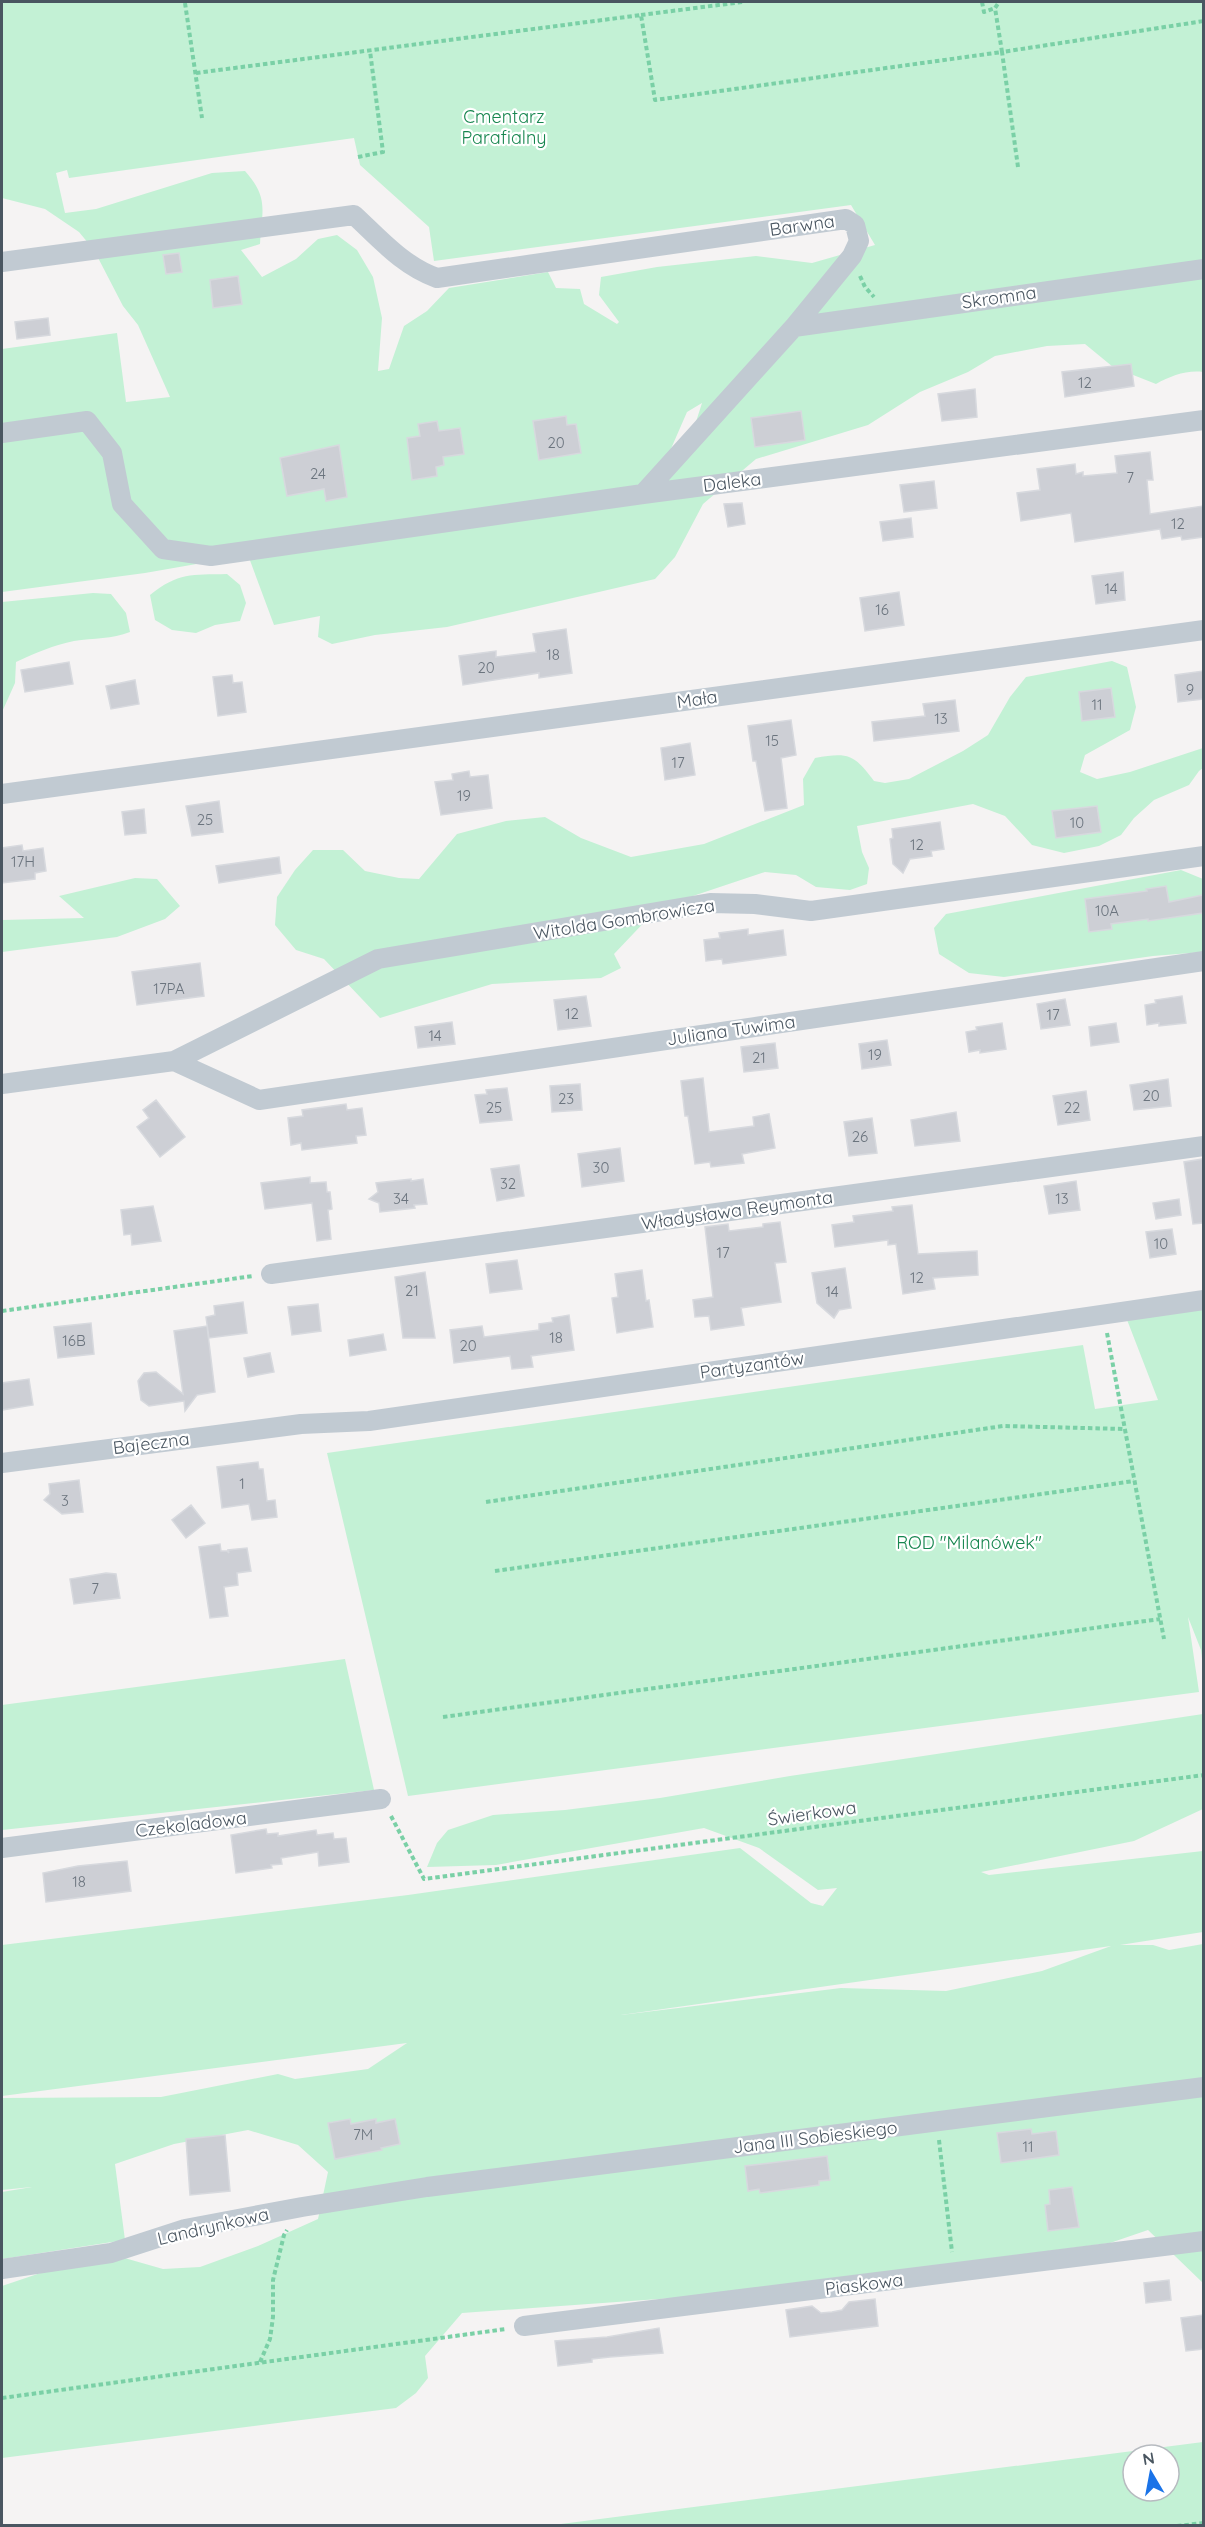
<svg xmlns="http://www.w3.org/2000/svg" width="1205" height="2527" font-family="Quicksand,sans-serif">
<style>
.green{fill:#c3f1d5;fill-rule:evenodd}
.building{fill:#cdcfd5;stroke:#d7d9de;stroke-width:1.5}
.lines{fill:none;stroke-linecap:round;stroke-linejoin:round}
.path{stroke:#7ad0a6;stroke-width:4;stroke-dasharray:4.5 3;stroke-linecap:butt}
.minor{stroke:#c1cad2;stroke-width:20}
.labels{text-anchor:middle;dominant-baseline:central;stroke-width:4.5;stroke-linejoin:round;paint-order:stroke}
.number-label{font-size:15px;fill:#6b747e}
.park-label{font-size:18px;fill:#17864f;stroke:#fff}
.street-label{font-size:18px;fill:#4a5661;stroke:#fff}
</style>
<rect width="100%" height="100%" fill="#f5f3f3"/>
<!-- green -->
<path class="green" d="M2,2h1201v370c-17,-2 -32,4 -47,12l-43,-17 -28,-23 -38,2 -52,10 -27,16 -48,20 -52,33 -112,34 -53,45 -28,53 -20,22 -208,48 -72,8 -43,9 -14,-7 2,-21 -46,9 -26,-70 -103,18 -143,19v-243l115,-16 9,69 44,-5 -32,-72 -15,-19 -29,-56 -15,-18 -34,-23 -43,-11zM354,138l6,27 69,62 5,34 417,-56 24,40 -63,18 -56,-7 -99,11 -56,10 -2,18 20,27 -2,2 -33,-20 -4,-15 -24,-1 -8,-16 -99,16 -22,23 -23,15 -15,43 -11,2 4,-53 -9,-41 -16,-27 -20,-15 -19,4 -22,20 -34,18 -21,-27 19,-6c2,-34 9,-46 -15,-73l-33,2 -116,36 -31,4 -9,-40 11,-3 2,8zM702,403l-8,25 -24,23 17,-39z
M227,574l13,11 6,18 -6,18 -25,4 -19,8 -24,-3 -17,-10 -5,-25c29,-23 41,-20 77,-21z
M93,593l18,1 15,19 4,19c-18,7 -36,6 -56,9 -20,4 -39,12 -58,21l-1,21 -13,29v-110z
M1112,661l15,6 9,40 -6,23 -45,25 -5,17 17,7 33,-7 73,-24v20l-4,3 -10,14 -35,15 -20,18 -13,17 -22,11 -35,7 -32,-8 -27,-29 -32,-12 -116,22 5,26 7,16 -2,16 -17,6 -34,-3 -20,-12 -31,-3 -90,30 -22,11 -39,41 7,14 -20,10 -109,6 -112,34 -56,-59 -28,-9 -21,-25 2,-28 18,-27 18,-20h30l22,21 34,7 20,1 38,-45 49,-13 39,-4 36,21 50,19 73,-13 100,-39 -1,-26 12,-21c33,-6 39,-4 59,23l11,2 24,-4 54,-28 25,-16 22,-38 16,-20z
M1181,870l22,9v73l-50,4 -149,21 -35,-4 -30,-19 -5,-26 12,-14z
M135,878l22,1 23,27 -15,13 -48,18 -115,15v-32l82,-2 -25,-22z
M1203,1300v368l-2,-18 -13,-33 11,75 -791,104 -81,-343 756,-108 12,64 63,-9 -34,-88z
M345,1659l29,131 -372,40v-125z
M1203,1714v95l-69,32 -153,31 8,3 214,-24v81l-83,13h33l16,5 34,-6v339l-55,-53 -38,13 -395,52 -253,18 -37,43 3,22 -12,15 -20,15 -394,50v-172l71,-24 48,-5 42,12 37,-2 58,-21 60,-27 10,-47 -30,-27 -50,-15 -74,14 -59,20 10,76 -123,19v-67l30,-5 -30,3v-92l159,-1 117,-23 17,5 73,-10 39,-26 -405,53v-151l406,-50 332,-47 71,55 12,3 14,-18 -19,2 -59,-42 -55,-20 -208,37 -69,2 10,-24 11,-13 45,-15 72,-5 95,-12 130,-22zM1111,1946l-69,25 -96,20 -105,-3 -220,27z
M1203,2442v83h-650zM1133,2455h36v36h-36z"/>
<!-- building -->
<path class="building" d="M179,253l3,19 -16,2 -3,-19z
M238,276l4,28 -29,4 -3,-28z
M48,318l2,17 -33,4 -2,-17z
M1131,364l3,22 -69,11 -3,-25z
M975,389l2,28 -35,4 -4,-27z
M801,411l4,29 -50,7 -4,-29z
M566,416l1,9 9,-1 5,29 -42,7 -6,-39z
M437,421l2,10 21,-3 4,26 -21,3 1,8 -8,2 1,9 -25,4 -5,-42 13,-2 -2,-12z
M339,445l8,52 -21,4 -2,-12 -37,7 -7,-38z
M1150,452l3,28h-6l3,34 53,-8v31l-21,3 -1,-4 -19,3 -2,-10 -85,13 -4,-29 -50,8 -4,-28 23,-3 -3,-21 38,-5 1,10 7,-2v4l34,-3 -2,-17z
M934,481l3,27 -33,4 -4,-27z
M742,503l3,21 -17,3 -4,-23z
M911,518l2,19 -30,4 -3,-19z
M1123,572l2,28 -29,4 -4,-28z
M899,592l5,33 -39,6 -5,-33z
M566,629l6,44 -33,5v-5l-76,12 -4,-29 37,-5v6l40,-5 -3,-18z
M69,662l4,22 -48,8 -4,-22z
M1203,671v28l-25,3 -3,-27z
M232,675l1,8 9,-1 4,30 -28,4 -5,-39z
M135,680l4,24 -28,5 -5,-23z
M1111,688l4,29 -33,4 -3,-29z
M955,700l4,31 -85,10 -2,-19 53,-6 -2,-12z
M791,720l5,35 -15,3 6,50 -22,3 -9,-50h-3l-5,-35z
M690,743l5,32 -30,5 -4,-32z
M469,771l1,6 18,-2 4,33 -51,7 -6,-33 18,-2 -1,-6z
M219,801l4,31 -31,4 -6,-30z
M1097,806l4,26 -45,6 -4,-27z
M144,809l2,24 -21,2 -3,-23z
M940,822l4,27 -13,2 1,5 -22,3 -7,14 -10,-9 -3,-25 3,-1 -1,-9z
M22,845l1,6 20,-3 3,23 -11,2v6l-33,4v-35z
M279,857l2,16 -62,10 -3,-17z
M1166,886l3,16 34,-7v18l-55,8v-2l-37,5 1,5 -23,3 -4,-33 62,-8 -1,-2z
M748,929v6l35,-5 3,25 -63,9 -1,-5 -16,2 -2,-21 16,-2 -1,-5z
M200,963l4,33 -67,9 -5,-33z
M586,996l5,30 -33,4 -4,-30z
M1182,996l4,27 -27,3v-3l-12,2 -2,-20 11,-2 -1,-3z
M1065,999l5,26 -29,4 -4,-25z
M452,1022l3,22 -37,4 -3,-21z
M1002,1023l4,26 -26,4v-3l-11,2 -3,-20 11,-2 -1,-3z
M1116,1023l3,19 -28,4 -2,-19z
M887,1040l4,25 -29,4 -3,-25z
M775,1043l3,25 -34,4 -3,-25z
M703,1078l6,54 45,-6 -1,-9 16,-3 6,34 -33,6 2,9 -33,4 -1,-5 -15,2 -7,-48h-3l-4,-35z
M1168,1079l3,27 -37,4 -4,-25z
M580,1084l2,26 -30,2 -2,-26z
M507,1088l5,32 -32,3 -5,-28 12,-1 -1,-4z
M1086,1091l4,29 -32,5 -5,-29z
M156,1100l29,37 -25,20 -23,-30 12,-9 -6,-8z
M346,1104l1,6 15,-2 4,27 -10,1 1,7 -55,7 -1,-7 -10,2 -3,-27 15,-2 -1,-6z
M956,1112l4,29 -45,5 -4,-26z
M872,1118l5,35 -28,3 -5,-34z
M620,1148l4,33 -42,6 -4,-33z
M1203,1159v64l-10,1 -9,-62z
M519,1165l5,31 -27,5 -6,-32z
M310,1177v6l16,-1 1,10h3l2,17 -4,1 3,29 -14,2 -5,-38 -47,6 -4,-26z
M411,1179v2l12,-2 4,25 -13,1 1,3 -35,4 -1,-9 -10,-4 9,-7 -2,-9z
M1076,1181l4,29 -31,4 -5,-28z
M1179,1199l2,16 -25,4 -3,-16z
M912,1205l6,49 59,-3 1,24 -45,3 2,11 -32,5 -7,-50 -8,1v-5l-53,7 -3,-22 22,-3 -1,-6 40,-5 -1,-4z
M153,1206l8,35 -29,4 -1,-11 -7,1 -3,-25z
M780,1222l6,40 -11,1 6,39 -40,6 3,17 -33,5 -2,-14 -14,1 -2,-17 20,-3 -8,-70 23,-3 1,7 34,-4v-3z
M1172,1229l4,25 -26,4 -4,-26z
M517,1260l5,29 -32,4 -4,-29z
M845,1268l6,40 -12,2 -5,8 -17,-15 -5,-30z
M642,1270l4,31 3,-1 4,27 -36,6 -5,-35 6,-1 -3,-23z
M425,1272l10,66h-32l-8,-61z
M243,1302l4,31 -38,5 -3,-21 9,-2 -1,-9z
M318,1304l3,27 -29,4 -4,-28z
M569,1315l5,35 -43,6 2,11 -21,2 -2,-13 -56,7 -4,-33 32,-4 2,11 55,-7v-6l14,-2 -1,-4z
M91,1323l3,31 -36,4 -4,-31z
M207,1326l8,66 -18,3 -12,16 -1,-10 -35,5 -8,-6 -3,-19 6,-8 12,-1 27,22 -9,-63z
M383,1334l3,16 -36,6 -2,-16z
M270,1353l4,19 -26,5 -4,-19z
M29,1379l4,26 -31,5v-27z
M258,1462l1,7h4l4,32 8,-1 2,17 -25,3 -3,-16 -27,4 -5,-41z
M79,1480l4,32 -21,2 -18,-14 6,-6 -1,-10z
M191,1505l14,18 -19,15 -14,-18z
M220,1544l1,7h6l2,2 -1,-3 19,-2 4,23 -14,2 1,12 -14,2 4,29 -18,2 -11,-71z
M106,1573l10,1 4,24 -46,6 -4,-25z
M266,1829l1,5 11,-1v3l38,-6 1,5 16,-2 1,6 12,-1 3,24 -30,4 -1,-14 -37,6 1,6 -11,1 1,3 -36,5 -5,-38z
M127,1861l4,30 -85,11 -3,-29 35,-7z
M350,2119l1,5 25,-5v4l19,-4 5,25 -19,4 1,2 -47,9 -7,-36z
M1031,2129l1,5 24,-3 3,24 -58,8 -4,-30z
M225,2135l5,56 -40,4 -4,-56z
M827,2156l3,24 -11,1v4l-59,8 -1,-4 -11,2 -3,-25z
M1072,2187l7,40 -31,4 -3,-26 5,-1 -1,-14z
M1169,2280l2,20 -25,3 -2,-20z
M875,2299l3,27 -88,11 -4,-27 26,-4 9,7 11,-1 10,-2 7,-8z
M1203,2315v34l-17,2 -5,-33z
M659,2328l4,25 -53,4 -18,2v3l-34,4 -3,-25 52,-4z"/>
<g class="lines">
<!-- path -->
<path class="path" d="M982,2l2,10 11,-4
M185,3l17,115
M641,15l101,-13
M196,73l445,-58 14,85 347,-48 -7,-44 4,-6
M358,157l25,-5 -13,-101
M1018,167l-16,-115 202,-31
M860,276l5,11 9,10
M2,1311l251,-35
M1107,1333l57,306
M486,1502l517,-76 122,3
M495,1571l639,-90
M443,1717l717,-98
M391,1816l33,63 780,-104
M939,2140l13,112
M260,2362l10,-23 3,-22v-37l11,-45 3,-5
M2,2398l504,-69
M1177,2526l27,-3"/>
<!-- minor -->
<path class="minor" d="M2,262l352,-47c26,24 49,51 83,63l409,-59 9,6 4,16 -7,15 -58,71 -151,167
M794,327l410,-58
M2,433l85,-12 25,32 10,51 41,45 48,7 432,-62 561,-74
M2,794l1202,-164
M174,1061l204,-102 332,-56 45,1 56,7 393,-55
M2,1084l172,-23 85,39 945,-139
M271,1274l933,-128
M2,1463l299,-39 68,-3 835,-121
M2,1848l379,-49
M2,2269l109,-16 74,-24 117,-22 125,-20 777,-100
M524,2326l680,-85"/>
</g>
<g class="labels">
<!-- number labels -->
<g class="number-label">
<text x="1085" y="382">12</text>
<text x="556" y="442">20</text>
<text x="318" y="473">24</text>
<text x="1130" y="477">7</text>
<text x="1178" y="523">12</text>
<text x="1111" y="588">14</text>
<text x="882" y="609">16</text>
<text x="553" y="654">18</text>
<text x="486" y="667">20</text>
<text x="1190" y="689">9</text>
<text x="1097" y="704">11</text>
<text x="941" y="718">13</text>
<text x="772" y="740">15</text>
<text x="678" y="762">17</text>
<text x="464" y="795">19</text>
<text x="205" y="819">25</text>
<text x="1077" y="822">10</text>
<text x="917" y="844">12</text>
<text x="23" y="861">17H</text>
<text x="1107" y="910">10A</text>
<text x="169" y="988">17PA</text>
<text x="572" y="1013">12</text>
<text x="1053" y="1014">17</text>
<text x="435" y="1035">14</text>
<text x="875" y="1054">19</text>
<text x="759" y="1057">21</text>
<text x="1151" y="1095">20</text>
<text x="566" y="1098">23</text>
<text x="494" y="1107">25</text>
<text x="1072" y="1107">22</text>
<text x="860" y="1136">26</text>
<text x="601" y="1167">30</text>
<text x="508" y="1183">32</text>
<text x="401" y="1198">34</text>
<text x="1062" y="1198">13</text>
<text x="1161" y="1243">10</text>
<text x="723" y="1252">17</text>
<text x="917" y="1277">12</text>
<text x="412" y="1290">21</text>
<text x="832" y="1291">14</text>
<text x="556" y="1337">18</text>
<text x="74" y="1340">16B</text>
<text x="468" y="1345">20</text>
<text x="242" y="1483">1</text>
<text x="65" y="1500">3</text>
<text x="95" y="1588">7</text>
<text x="79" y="1881">18</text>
<text x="363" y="2134">7M</text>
<text x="1028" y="2146">11</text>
</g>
<!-- park labels -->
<g class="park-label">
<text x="504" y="116">Cmentarz<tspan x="504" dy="21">Parafialny</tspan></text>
<text x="969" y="1542">ROD "Milanówek"</text>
</g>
<!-- street labels -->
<g class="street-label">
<text transform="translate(802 225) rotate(-8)">Barwna</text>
<text transform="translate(999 297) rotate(-8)">Skromna</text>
<text transform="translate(732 482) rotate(-7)">Daleka</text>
<text transform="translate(697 699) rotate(-8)">Mała</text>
<text transform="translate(624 919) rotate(-9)">Witolda Gombrowicza</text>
<text transform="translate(731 1030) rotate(-8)">Juliana Tuwima</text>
<text transform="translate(737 1210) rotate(-8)">Władysława Reymonta</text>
<text transform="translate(752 1365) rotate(-8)">Partyzantów</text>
<text transform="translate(151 1443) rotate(-7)">Bajeczna</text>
<text transform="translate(812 1813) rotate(-8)">Świerkowa</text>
<text transform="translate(191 1824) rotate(-7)">Czekoladowa</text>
<text transform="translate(815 2137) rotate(-7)">Jana III Sobieskiego</text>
<text transform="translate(213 2226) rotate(-13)">Landrynkowa</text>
<text transform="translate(864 2284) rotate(-7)">Piaskowa</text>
</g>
</g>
<!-- border -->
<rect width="1205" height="2527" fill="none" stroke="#4a5661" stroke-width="6"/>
<!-- north arrow -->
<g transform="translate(1151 2473) rotate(350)"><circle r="28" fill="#ffffff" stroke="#b7bbc0" stroke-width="1.5"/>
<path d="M0-4.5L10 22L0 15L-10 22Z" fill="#1a73e8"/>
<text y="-9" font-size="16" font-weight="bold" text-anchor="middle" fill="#4a5661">N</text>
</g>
</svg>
